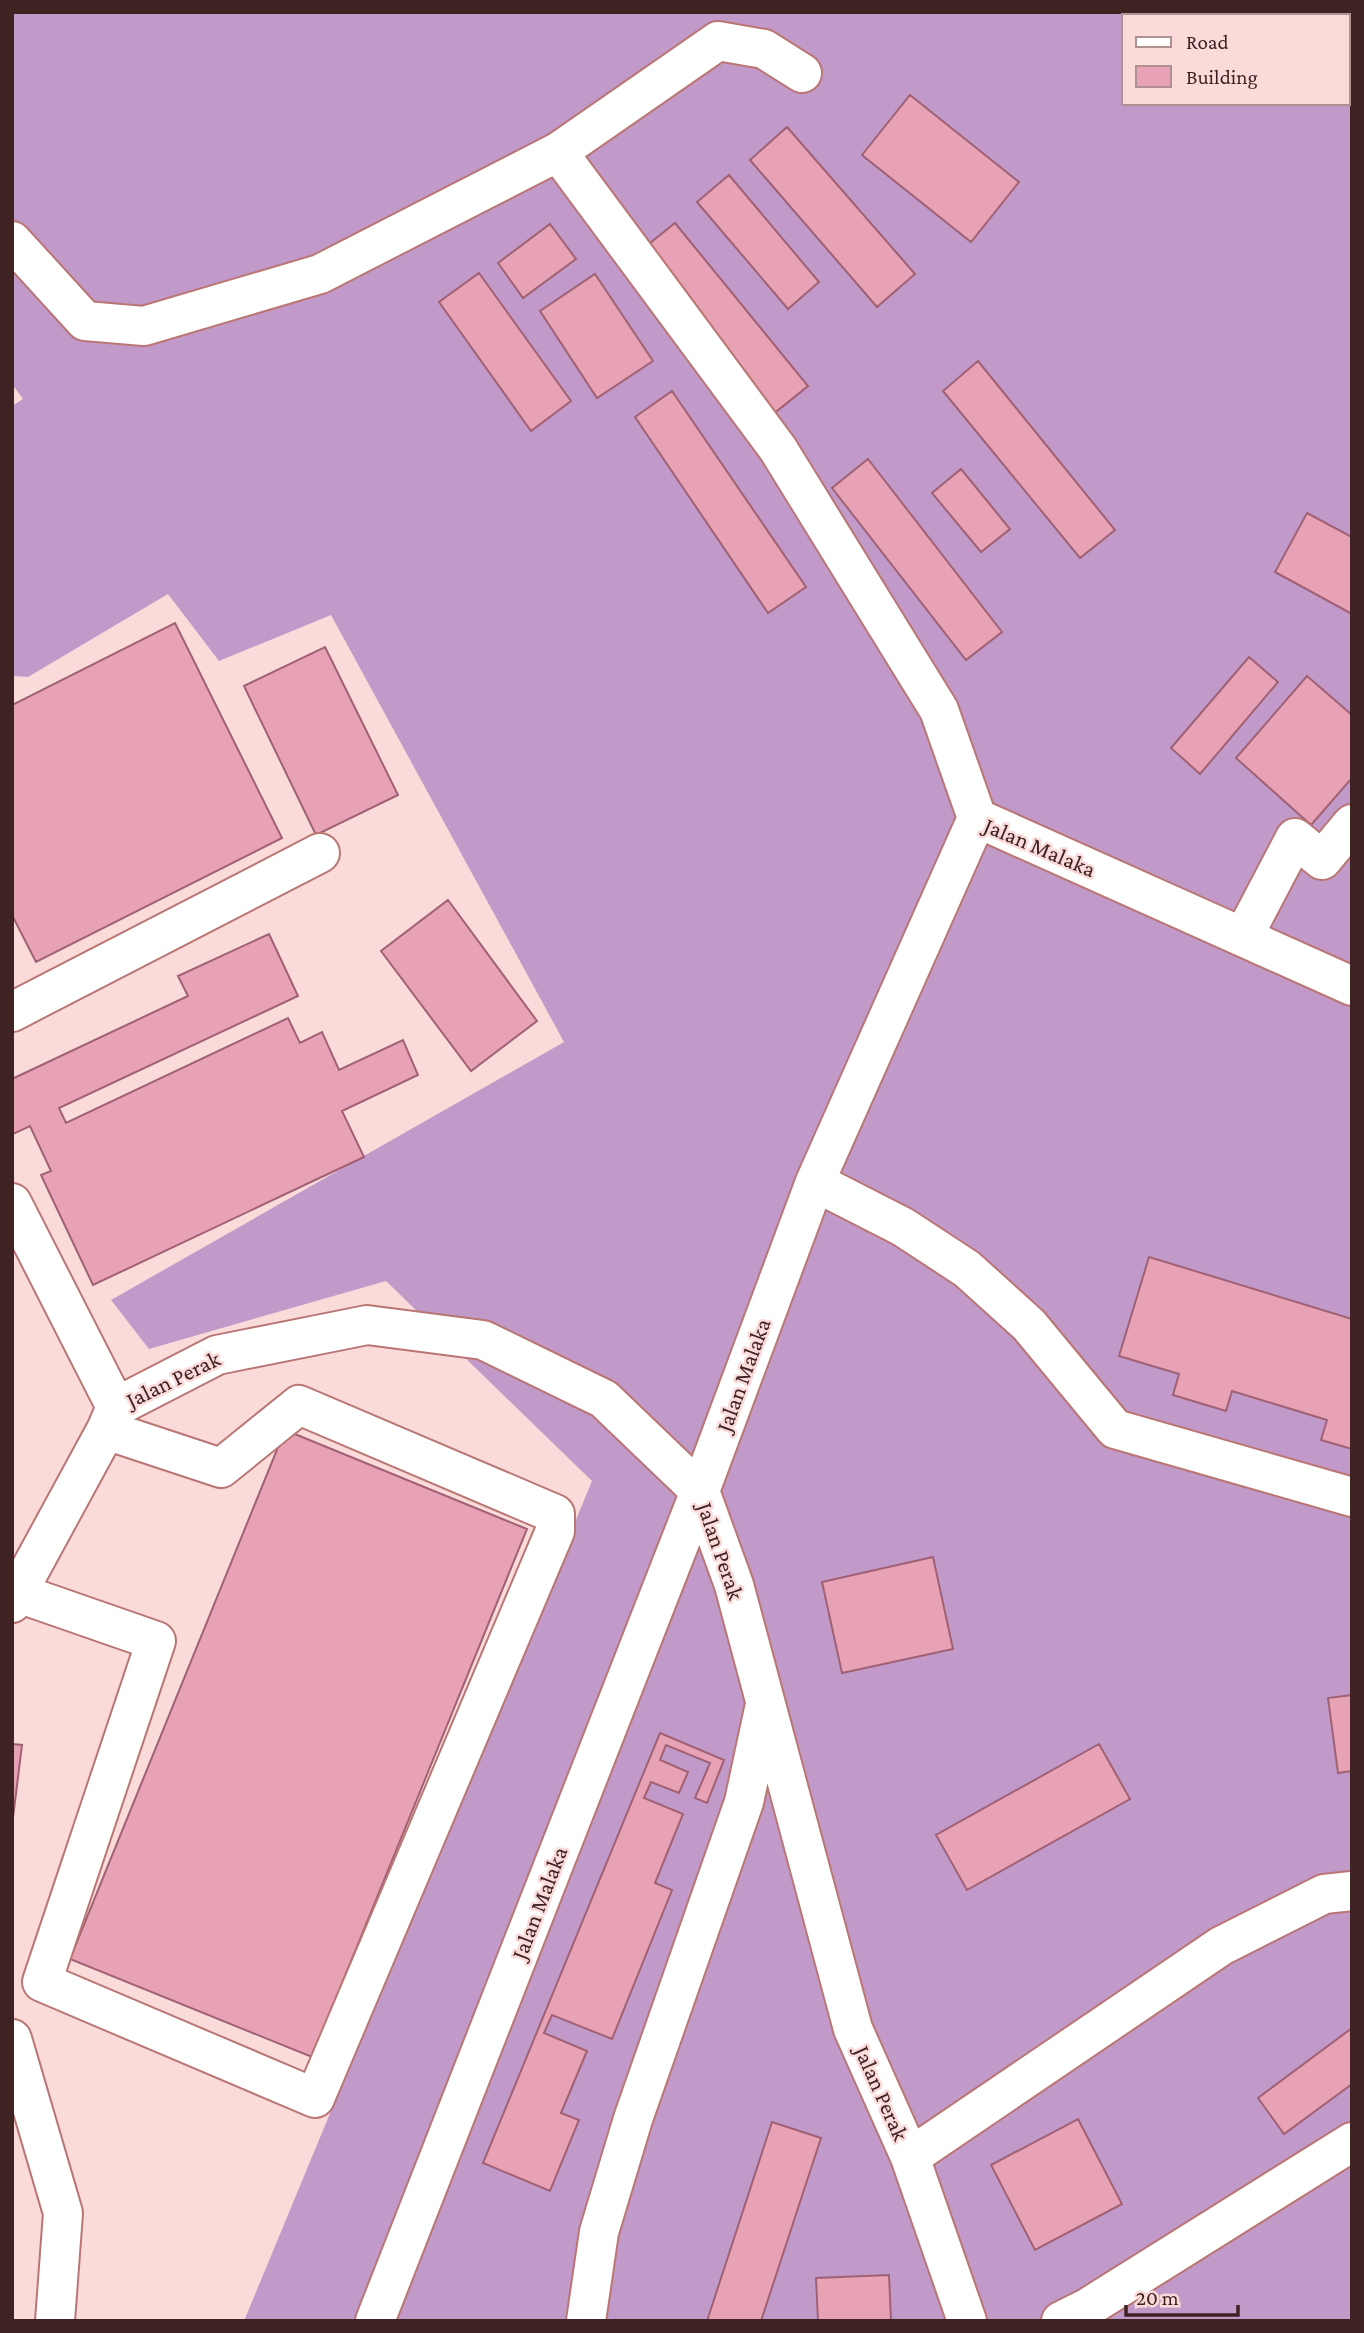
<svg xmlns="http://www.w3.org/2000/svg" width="1364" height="2333" font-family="'Crimson Pro',serif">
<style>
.forest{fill:#c29aca;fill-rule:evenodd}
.building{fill:#e7a2b5;stroke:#a06174;stroke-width:2}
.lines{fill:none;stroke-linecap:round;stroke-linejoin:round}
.minor-casing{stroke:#b97674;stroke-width:42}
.minor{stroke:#fff;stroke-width:38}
.labels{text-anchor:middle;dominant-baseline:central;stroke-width:5;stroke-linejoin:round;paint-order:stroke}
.street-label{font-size:23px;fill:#3f2323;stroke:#fadbda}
</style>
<rect width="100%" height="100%" fill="#fadbda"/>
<!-- forest -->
<path class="forest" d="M12,12h1340v2309h-1108l348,-840 -206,-200 -237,68 -38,-49 453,-258 -233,-427 -112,46 -51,-67 -140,83 -16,-1v-270l11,-7 -11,-15zM1124,16h224v87h-224z"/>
<!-- building -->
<path class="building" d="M910,95l109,87 -48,60 -109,-87z
M787,127l128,147 -38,33 -127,-147z
M729,175l90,107 -31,27 -91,-107z
M675,223l133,163 -36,29 -133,-163z
M550,224l26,35 -53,39 -25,-35z
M479,273l92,128 -40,30 -92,-129z
M595,274l58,87 -56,37 -57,-87z
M978,361l137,169 -35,28 -137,-167z
M672,391l134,196 -38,26 -133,-196z
M868,459l134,173 -36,28 -134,-172z
M961,469l49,60 -29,23 -49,-59z
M1307,513l45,24v77l-77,-42z
M175,623l107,215 -246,124 -24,-47v-210z
M325,647l73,148 -82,40 -72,-149z
M1249,657l29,25 -78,92 -29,-26z
M1307,676l45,39v63l-41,47 -75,-67z
M448,900l89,121 -66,50 -90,-120z
M269,934l29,62 -239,112 7,15 222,-105 12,25 22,-11 17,38 64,-30 15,35 -76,36 22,46 -271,128 -52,-110 10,-4 -21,-45 -17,8 -1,-2v-53l176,-83 -10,-20z
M1149,1257l203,62v130l-31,-9 6,-20 -95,-29 -6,20 -53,-16 6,-21 -60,-18z
M285,1430l242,99 -215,528 -242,-98z
M933,1557l20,92 -111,24 -20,-91z
M1352,1695v76l-14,2 -10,-75z
M660,1733l64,27 -17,43 -12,-5 15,-35 -44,-18 -6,15 28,12 -9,21 -28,-11 -7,16 39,16 -28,69 17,7 -60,149 -60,-24 -8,18 43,18 -26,62 18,7 -29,71 -67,-28z
M12,1744l10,1 -10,81z
M1099,1744l31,55 -163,91 -31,-55z
M1352,2028v56l-68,50 -26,-36z
M1078,2119l44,85 -87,46 -44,-85z
M772,2122l49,16 -60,183h-54z
M889,2275l2,46h-73l-2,-43z"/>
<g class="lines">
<!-- minor casing -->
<g class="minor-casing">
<path id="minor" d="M558,152l220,297 161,261 38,108
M12,241l73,80 59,5 176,-52 238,-122 160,-111 46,8 38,24
M1243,937l52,-99 27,22 30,-36
M12,1012l308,-159
M815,1182l88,45 64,42 62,56 86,104 237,68
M12,1203l104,204
M18,1593l138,48 -114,341 273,116 240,-567v-17l-256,-109 -78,63 -115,-38
M12,1603l94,-173 10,-23 101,-52 150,-30 116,15 121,59 96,92 34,94 119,444 57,128 57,164
M12,2039l51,174 -8,108
M910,2157l311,-211 103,-52 28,-3
M375,2321l325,-830 115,-309 162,-364 375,168
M586,2321l13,-89 34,-113 111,-317 20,-93
M1061,2321l26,-13 265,-166"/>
</g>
<!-- minor -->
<use href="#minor" class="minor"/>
</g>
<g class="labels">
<!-- street labels -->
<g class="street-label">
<text transform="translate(1040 847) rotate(23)">Jalan Malaka</text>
<text transform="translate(743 1375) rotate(-70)">Jalan Malaka</text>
<text transform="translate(173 1379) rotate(-26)">Jalan Perak</text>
<text transform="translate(721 1551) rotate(71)">Jalan Perak</text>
<text transform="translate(539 1903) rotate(-69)">Jalan Malaka</text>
<text transform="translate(882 2093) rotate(66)">Jalan Perak</text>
</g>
</g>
<!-- border -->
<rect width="1364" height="2333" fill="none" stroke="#3f2323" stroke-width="28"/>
<!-- legend -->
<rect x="1122" y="14" width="228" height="91" fill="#fadbda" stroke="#af9191" stroke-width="2"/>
<rect x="1136" y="37" width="35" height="10" fill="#ffffff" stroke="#af9191" stroke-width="2"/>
<text x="1186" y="49" font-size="21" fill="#3f2323">Road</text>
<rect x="1136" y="66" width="35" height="21" fill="#e7a2b5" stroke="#af9191" stroke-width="2"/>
<text x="1186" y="84" font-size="21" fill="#3f2323">Building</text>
<!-- scale -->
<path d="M1126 2305v10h112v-10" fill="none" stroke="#3f2323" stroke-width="3.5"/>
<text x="1136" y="2305" font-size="21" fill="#3f2323" stroke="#fadbda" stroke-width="5" paint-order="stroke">20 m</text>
</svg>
